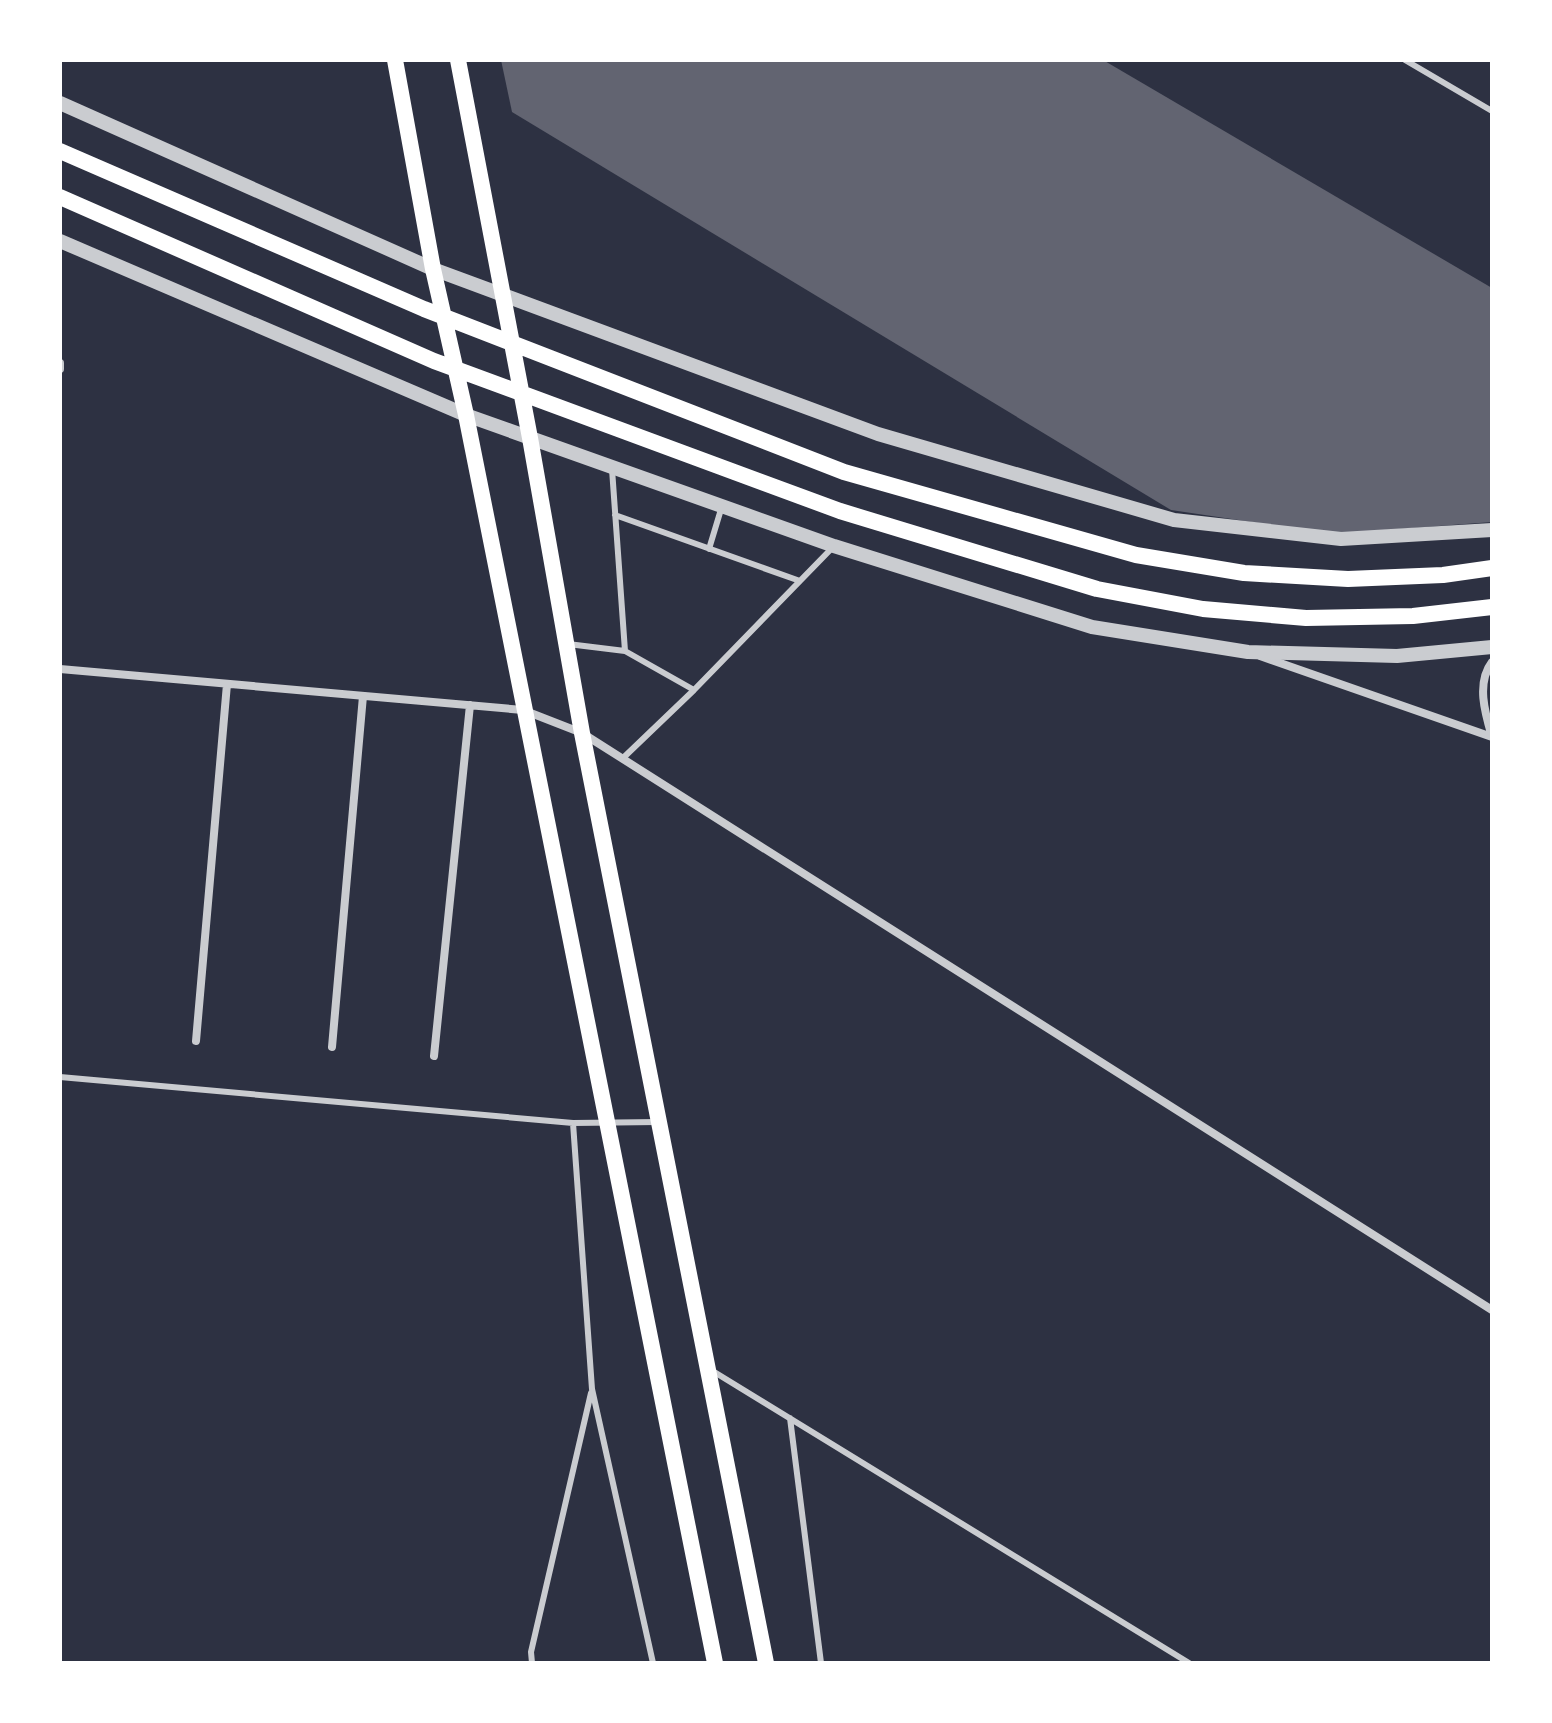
<svg xmlns="http://www.w3.org/2000/svg" width="1552" height="1723" font-family="'Open Sans',sans-serif">
<style>
.building{fill:#626471}
.lines{fill:none;stroke-linecap:round;stroke-linejoin:round}
.service{stroke:#caccd0;stroke-width:6}
.minor{stroke:#caccd0;stroke-width:8}
.tertiary{stroke:#caccd0;stroke-width:14}
.secondary{stroke:#fff;stroke-width:16}
</style>
<rect width="100%" height="100%" fill="#2d3142"/>
<!-- building -->
<path class="building" d="M501,60h602l389,228v234l-160,12 -161,-24 -659,-398z"/>
<g class="lines">
<!-- service -->
<path class="service" d="M1405,60l87,51
M615,515l185,66
M709,549l13,-43
M568,644l57,7 -13,-182
M625,651l69,39
M622,759l72,-69 140,-144
M60,1077l513,46 85,-1
M573,1123l19,266 61,274
M711,1370l478,293
M790,1418l31,245
M532,1663l-1,-11 60,-259"/>
<!-- minor -->
<path class="minor" d="M60,369v-6
M1260,656l232,81
M60,669l463,41 59,23 910,577
M1492,737c-7,-24 -16,-54 0,-75
M196,1041l31,-357
M332,1047l31,-351
M434,1056l36,-351"/>
<!-- tertiary -->
<path class="tertiary" d="M60,103l373,166 445,165 296,86 167,19 151,-9
M60,241l406,174 368,131 258,81 156,25 149,4 95,-9"/>
<!-- secondary -->
<path class="secondary" d="M395,60l38,209 33,146 249,1248
M458,60l72,378 52,295 184,930
M60,151l364,158 420,163 292,83 108,18 104,6 95,-4 49,-7
M60,197l374,164 406,150 257,78 106,20 103,9 107,-2 79,-9"/>
</g>
<!-- border -->
<rect width="1552" height="1723" fill="none" stroke="#ffffff" stroke-width="124"/>
</svg>
